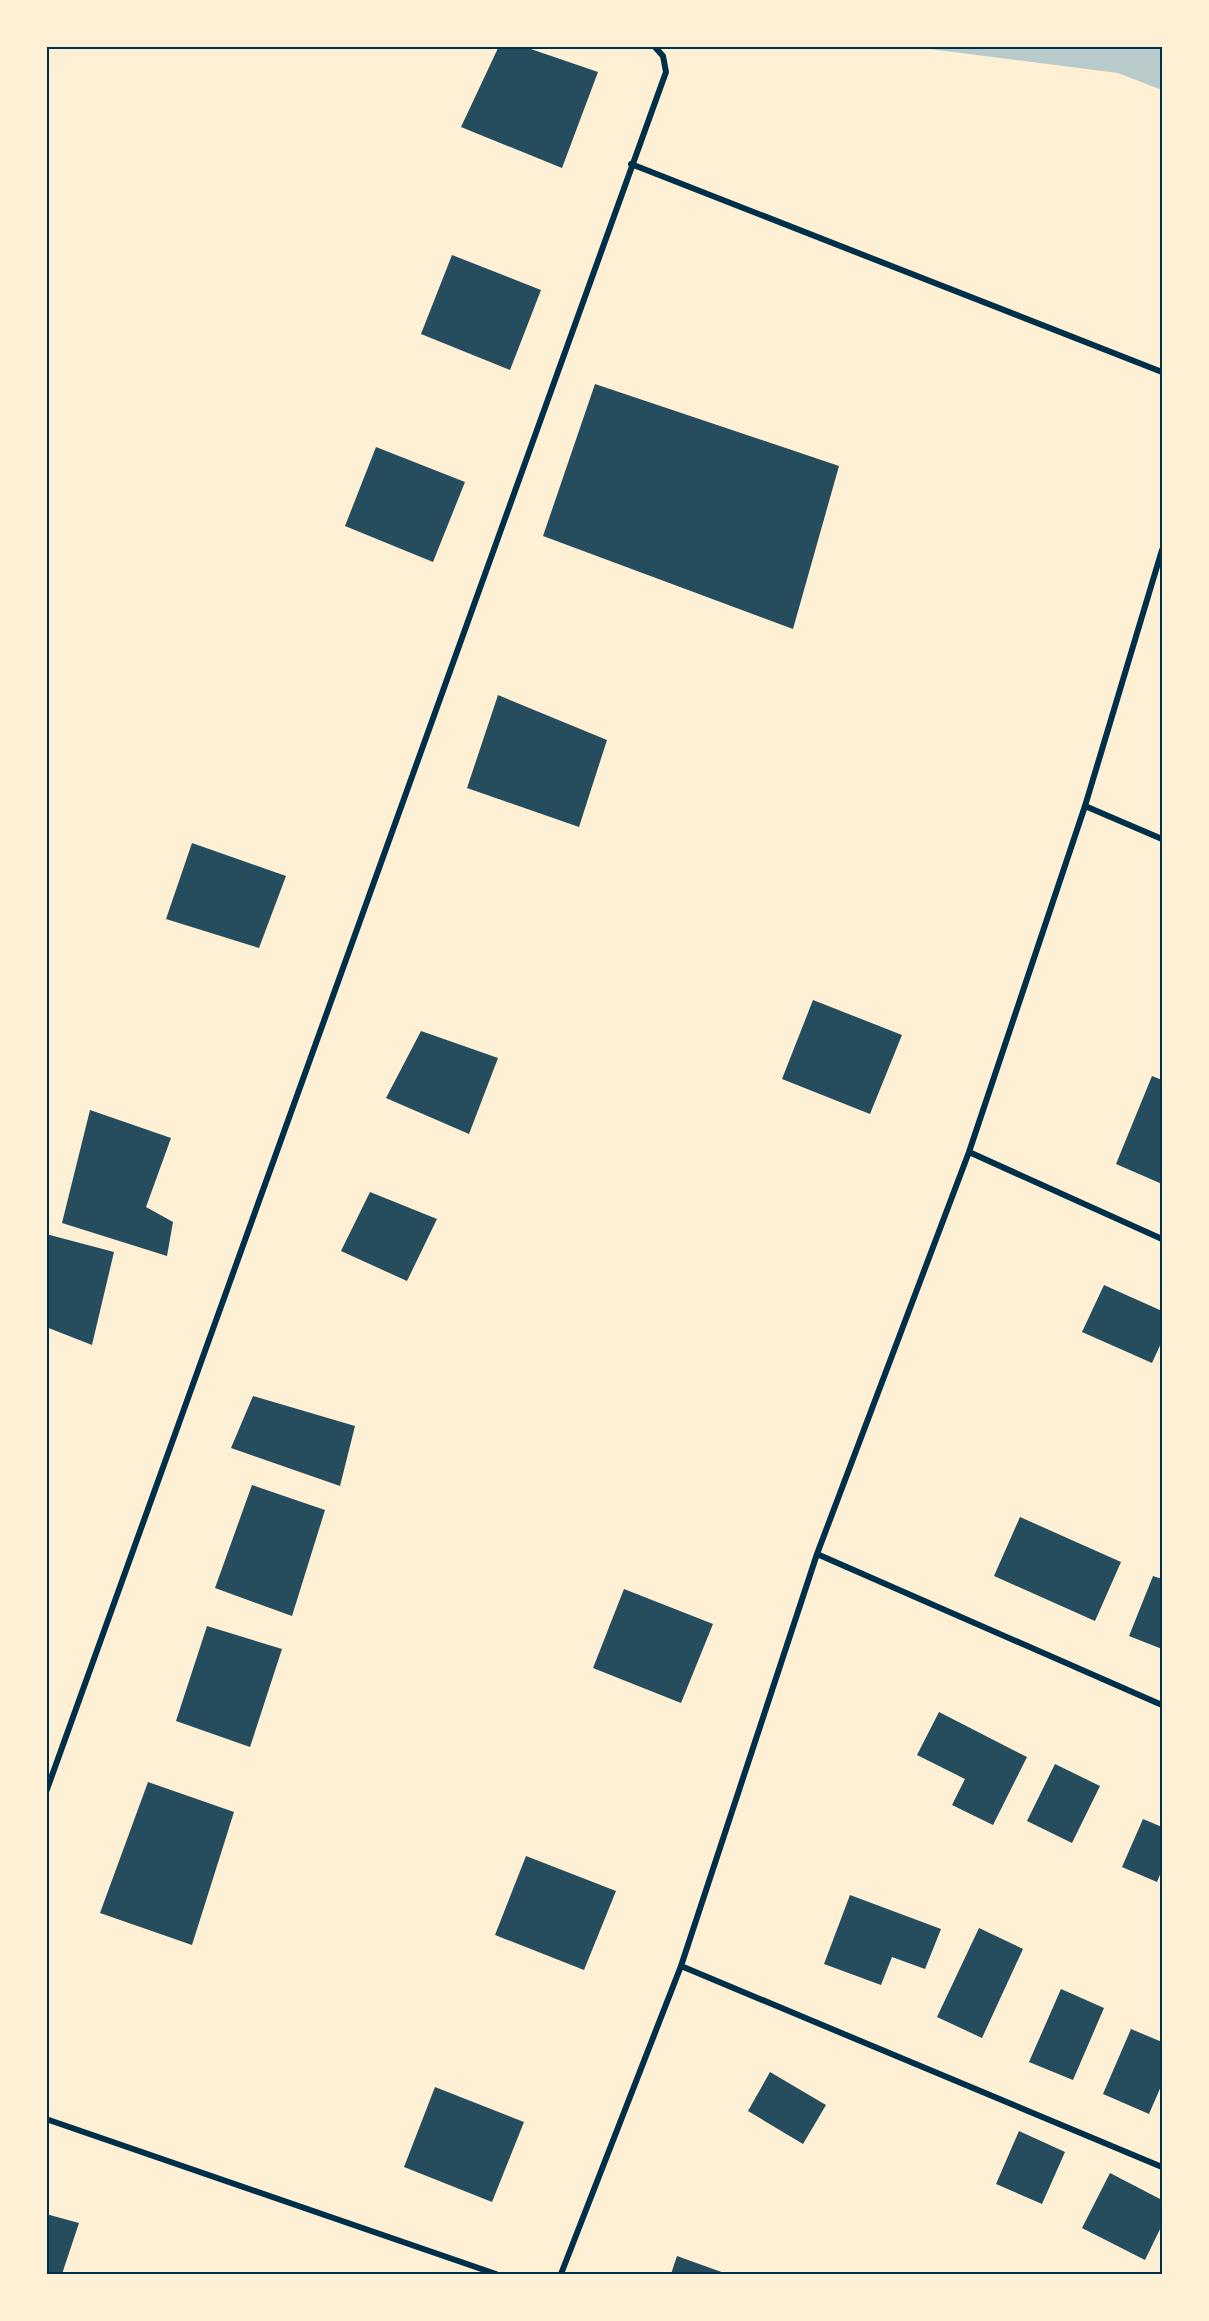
<svg xmlns="http://www.w3.org/2000/svg" width="1209" height="2321" font-family="'Noto Sans',sans-serif">
<style>
.green{fill:#b9caca}
.building{fill:#264d5e}
.lines{fill:none;stroke-linecap:round;stroke-linejoin:round}
.minor{stroke:#003049;stroke-width:6}
.neatline{fill:none;stroke:#003049;stroke-width:2}
</style>
<rect width="100%" height="100%" fill="#fdf0d5"/>
<!-- green -->
<path class="green" d="M914,47h248v43l-44,-17z"/>
<!-- building -->
<path class="building" d="M499,46h23l76,26 -36,96 -101,-41z
M452,255l89,35 -31,80 -89,-36z
M595,384l244,82 -46,163 -250,-93z
M376,447l89,35 -32,80 -88,-36z
M498,695l109,45 -28,87 -112,-39z
M192,843l94,33 -27,72 -93,-29z
M813,1000l89,35 -32,79 -88,-35z
M421,1031l77,27 -29,76 -83,-36z
M1152,1076l10,4v104l-46,-20z
M90,1110l81,28 -25,69 27,15 -6,34 -105,-33z
M370,1192l67,27 -30,62 -66,-30z
M46,1234l68,18 -22,93 -46,-18z
M1104,1285l58,26v30l-10,22 -70,-31z
M253,1396l102,30 -15,60 -109,-38z
M252,1485l73,25 -33,106 -77,-28z
M1020,1517l101,45 -26,59 -101,-45z
M1153,1576l9,3v70l-33,-13z
M624,1589l89,35 -32,79 -88,-35z
M207,1626l75,23 -32,98 -74,-26z
M939,1712l88,45 -34,68 -41,-20 13,-26 -48,-24z
M1055,1764l45,22 -28,57 -45,-22z
M148,1782l86,30 -42,133 -92,-32z
M1143,1819l19,8v43l-5,12 -35,-15z
M526,1856l90,35 -32,79 -89,-35z
M850,1895l91,34 -16,40 -33,-12 -11,28 -57,-21z
M979,1928l44,21 -41,89 -45,-21z
M1061,1989l43,19 -31,72 -44,-18z
M1131,2029l31,13v42l-13,30 -46,-20z
M770,2072l56,33 -23,39 -55,-33z
M435,2087l89,35 -32,80 -88,-35z
M1019,2131l46,21 -23,52 -46,-20z
M1110,2173l52,27v25l-17,35 -63,-32z
M46,2214l33,9 -17,51h-16z
M677,2256l50,18h-56z"/>
<g class="lines">
<!-- minor -->
<path class="minor" d="M631,164l531,208
M1085,806l77,33
M969,1152l193,87
M817,1554l345,151
M46,1792l620,-1720 -3,-16 -9,-10
M681,1966l481,201
M46,2119l450,155
M561,2274l120,-308 136,-412 152,-402 116,-346 77,-256"/>
</g>
<!-- border -->
<rect width="1209" height="2321" fill="none" stroke="#fdf0d5" stroke-width="96"/>
<rect x="48" y="48" width="1113" height="2225" class="neatline"/>
</svg>
